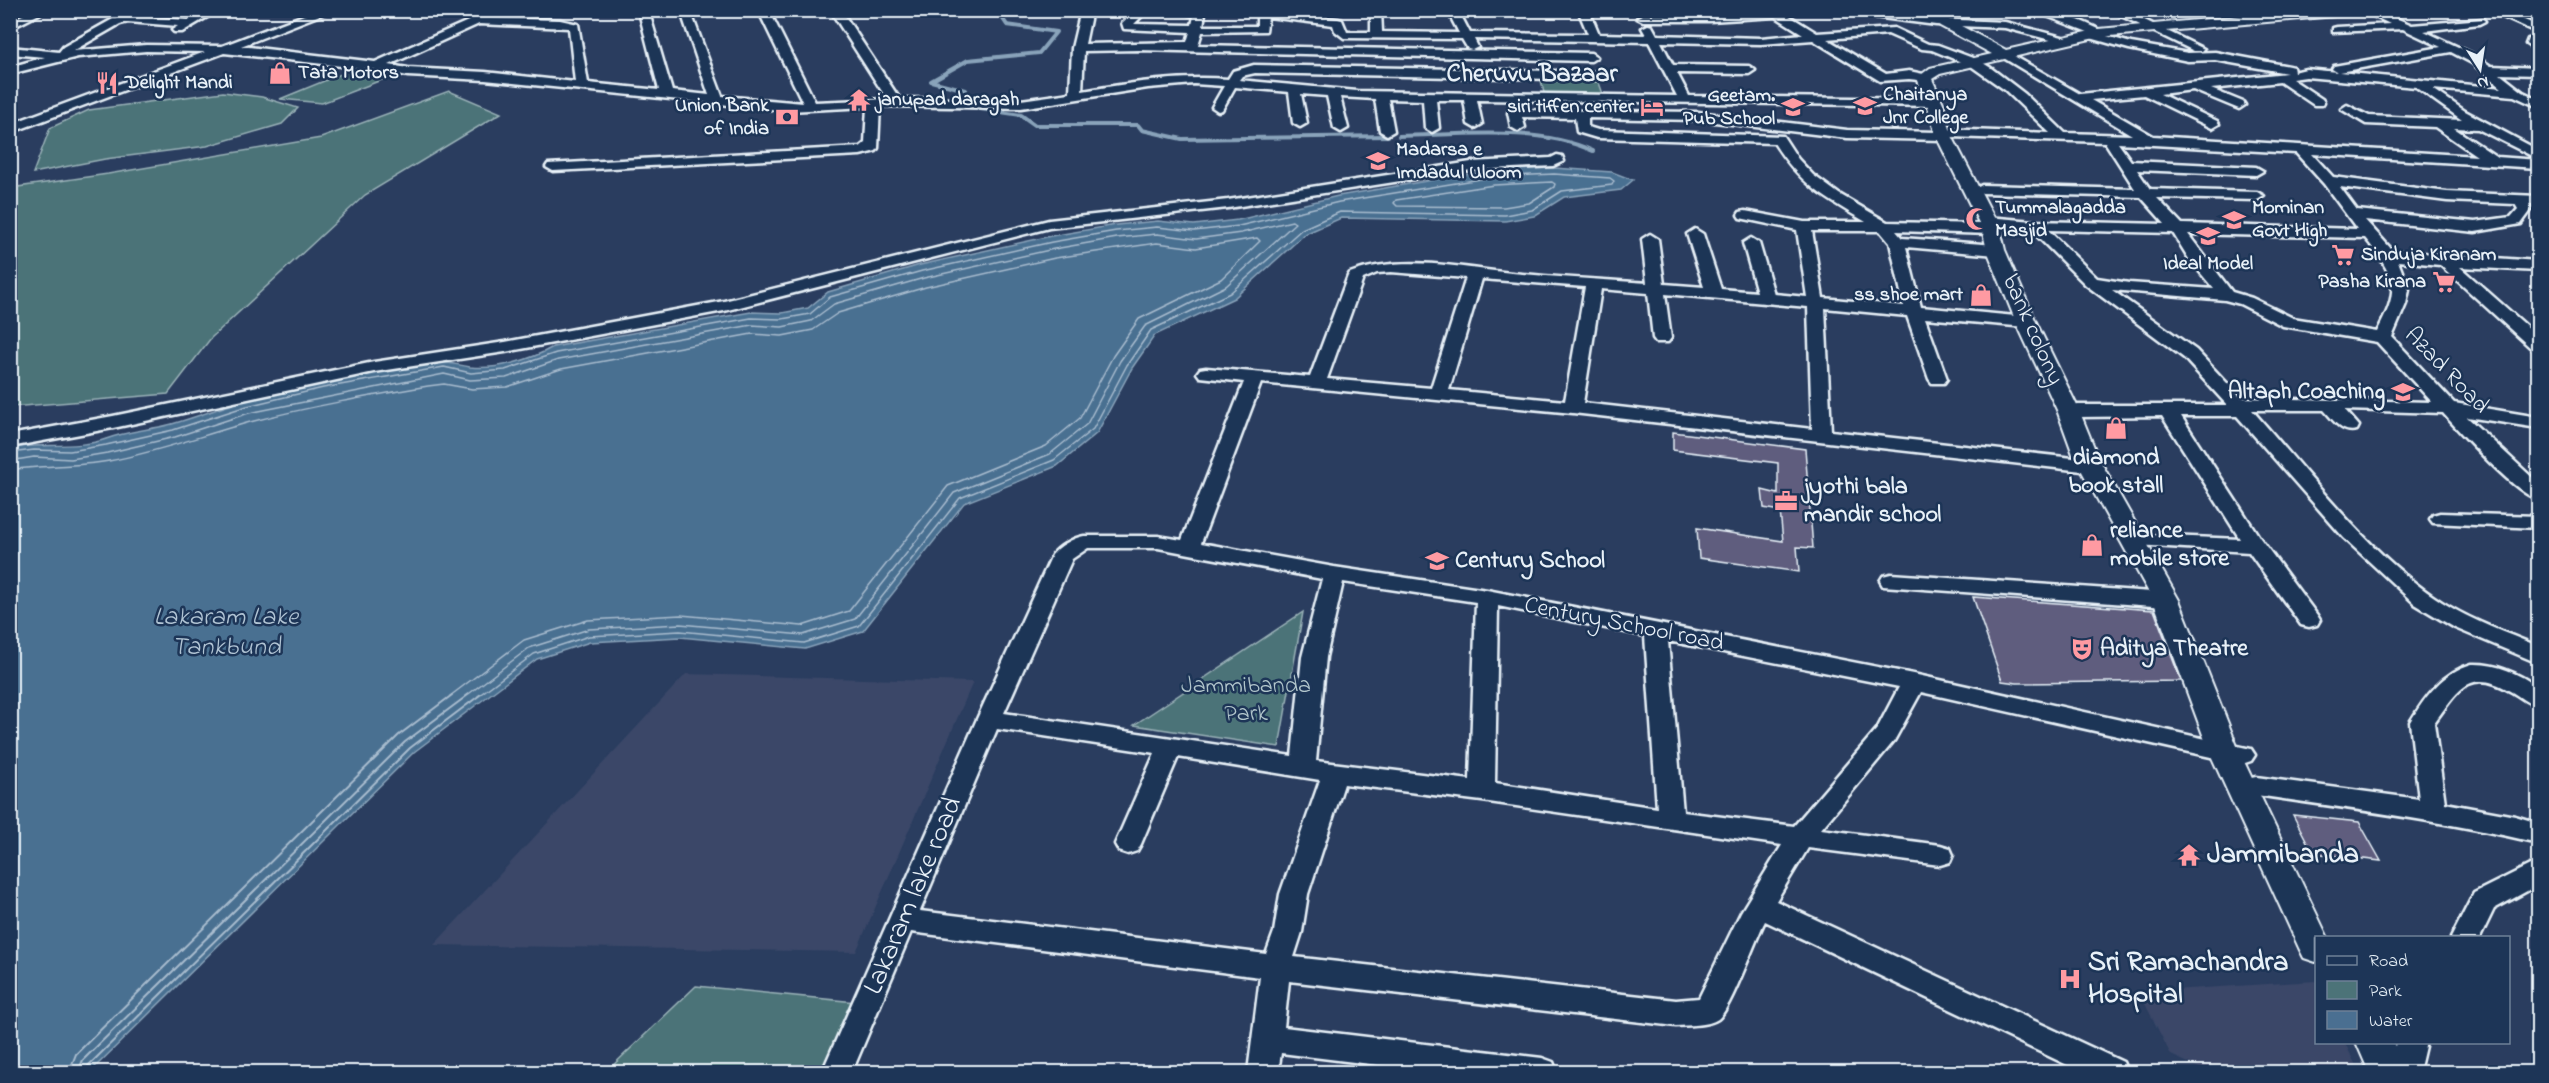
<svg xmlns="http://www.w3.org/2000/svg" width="2549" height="1083" font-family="'Indie Flower',sans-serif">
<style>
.built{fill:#3a4768}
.green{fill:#4c7378;stroke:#9ab2b8;stroke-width:1.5}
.water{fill:#4a6f91;stroke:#89a3ba;stroke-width:1.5}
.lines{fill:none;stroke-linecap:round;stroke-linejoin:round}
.shore-far1{stroke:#a9bdcf;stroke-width:1.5}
.shore{stroke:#a9bdcf;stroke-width:2}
.stream{stroke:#89a3ba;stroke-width:4}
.building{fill:#5f5d7e;stroke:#e8f1f8;stroke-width:1.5}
.minor-casing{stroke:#e8f1f8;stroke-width:5}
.major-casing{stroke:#e8f1f8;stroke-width:4}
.minor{fill:#1d3557;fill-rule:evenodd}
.major{fill:#1d3557;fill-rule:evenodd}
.labels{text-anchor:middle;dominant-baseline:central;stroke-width:5;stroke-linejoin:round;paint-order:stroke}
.far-poi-label{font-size:20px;font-weight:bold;fill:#e8f1f8;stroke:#1d3557;text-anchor:start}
.street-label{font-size:24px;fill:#e8f1f8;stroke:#1d3557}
.poi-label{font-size:24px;font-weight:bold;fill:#e8f1f8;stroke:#1d3557;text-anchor:start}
.park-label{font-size:24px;fill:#b1c5cb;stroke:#1d3557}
.far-district-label{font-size:26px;font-weight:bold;fill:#e8f1f8;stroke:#1d3557}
.water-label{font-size:26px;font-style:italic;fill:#b1c4d4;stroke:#1d3557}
.near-poi-label{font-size:28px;font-weight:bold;fill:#e8f1f8;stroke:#1d3557;text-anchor:start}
.near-street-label{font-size:28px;fill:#e8f1f8;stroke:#1d3557}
</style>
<rect width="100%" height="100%" fill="#2a3d5f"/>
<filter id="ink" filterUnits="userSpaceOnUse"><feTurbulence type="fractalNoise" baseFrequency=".0167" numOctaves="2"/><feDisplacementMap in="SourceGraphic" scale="12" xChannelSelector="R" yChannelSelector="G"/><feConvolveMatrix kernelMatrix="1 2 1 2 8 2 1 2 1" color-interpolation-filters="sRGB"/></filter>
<g filter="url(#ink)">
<!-- built -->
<path class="built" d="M686,674l287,8 -117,270 -422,-7z
M2316,981v61l29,1 14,29h-151l-37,-17 -32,-63z"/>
<!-- green -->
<path class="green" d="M356,68l41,6 -75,29 -42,-4z
M1540,76l57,1 6,17 -59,-1z
M449,91l52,22 -136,82 -154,143 -43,56 -157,13v-219l97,-14 213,-36z
M223,92l39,5 36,11 -16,16 -75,22 -102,13 -72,14 17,-45 39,-18z
M1303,612l-24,135 -145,-22z
M696,986l159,16 -27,70h-222z"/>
<!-- water -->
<path class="water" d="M1554,168l58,4 21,8 -12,10 -57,7 -30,19 -29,5 -164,-3 -36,16 -71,64 -79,37 -23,33 -35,65 -40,33 -93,37 -101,128 -58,18 -125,-12 -90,5 -53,17 -123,93 -324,320h-79v-624c28,-5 70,1 95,-9 20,-8 44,-9 66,-15 25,-7 49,-17 74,-24 57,-16 116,-25 174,-36 24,-4 27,-1 50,3 26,3 61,-7 83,-20l198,-35 31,1 26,-5 20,-16 92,-27 131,-29 65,-11 42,-4 36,4 44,-5 100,-24 112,-19 43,-6z"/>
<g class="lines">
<!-- shore-far1 -->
<path class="shore-far1" d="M1552,182l3,2 -1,3 -25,16 -25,4 -107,-1 -3,-3 2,-3 98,-15z
M10,453l24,-3 36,1 36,-6 67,-15 74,-24 76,-18 121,-21 27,6 34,-3 51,-17 195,-35 31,1 28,-5 20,-17 92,-26 130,-29 64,-11 41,-4 37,4 45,-5 100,-24 154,-25 61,-3 56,4 4,3 -2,4 -50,6 -30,19 -27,5 -165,-3 -38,17 -72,64 -79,37 -24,35 -34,64 -39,31 -94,38 -101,128 -55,17 -124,-12 -91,5 -55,18 -56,42
M10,461l24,-4 37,2 36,-6 68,-16 74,-24 195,-39 26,6 36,-2 52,-18 194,-35 30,2 29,-6 23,-17 90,-26 130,-29 63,-11 40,-4 39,5 45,-6 51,-12 3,2 -69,63 -81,40 -25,35 -33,63 -37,30 -96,39 -99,126 -52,16 -123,-11 -91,5 -60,19 -63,48
M10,470c33,-5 66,-3 99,-9 50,-9 96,-27 145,-40 58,-15 116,-25 174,-35l16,-2 28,5 35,-2 54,-18 191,-35 30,2 31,-6 25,-17 88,-26 129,-29 102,-15 39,5 61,-10 3,3 -39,38 -82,40 -26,37 -33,62 -34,28 -98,40 -99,125 -47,15 -121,-11 -93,5 -64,20 -74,56"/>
<!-- shore -->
<path class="shore" d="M69,1072l7,-18 323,-319 53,-40
M78,1072l5,-12 322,-318 63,-47
M86,1072l2,-6 322,-318 70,-53"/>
<!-- stream -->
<path class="stream" d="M997,10l10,15 49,7 -17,21 -71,7 -37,21 35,9 1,17 54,8 14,10h103l4,5 40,9 206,-3
M1399,136c60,-1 139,-11 194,15"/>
</g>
<!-- building -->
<path class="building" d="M1673,432l132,17 8,99 -16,-1 2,25 -100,-14 -2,-30 86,13 -3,-30 -16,-3 -2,-18 16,4v-31l-105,-13z
M1973,597l181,13 27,71 -164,2 -15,-2z
M2293,815l66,7 22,39 -68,-8z"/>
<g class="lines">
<!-- minor casing -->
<g class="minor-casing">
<path id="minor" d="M33,10h14l-37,19v-8z
M205,10h14l-37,22h-8l-2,-2 6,-4 -50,-4 -8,2 -47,27 73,-6 76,1 95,-36h16l-92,36 134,16 116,-51 5,3 -5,4 69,2 18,4 10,59 71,7 -19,-74 5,-3 5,3 22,75 37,4 -28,-83 9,-2 32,86 81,7 -45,-93h11l46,92 72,-3 -57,-89h11l58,88 122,2 49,-7 2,-45 9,-38h11l-7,34 102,-2 3,-10 -66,-3 -2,-6 14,-13h12l-14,14 58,1 2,-9 -28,-6h37l2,3 -2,13h54v-16l81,9 4,1 5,12h24v-22h10l1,22 77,1 -12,-23h11l12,23 118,1 -10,-24h11l10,24 47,1 -4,-7 6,-3 4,1 5,9 104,3 42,-4 -27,-17 -66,4h-67l-6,-3 6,-3h67l70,-5 37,23 77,-5 34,16 10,1 40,15 13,8 34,26 40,39 67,2 -135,-81 2,-2h8l73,42 207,-21 -72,-13 -27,1 -59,-12 -42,-12 -2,-2 3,-3 -57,-22c26,0 49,10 72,21v4l28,8 57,10 27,-1 74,14 4,1 1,5 12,-3 31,3 -5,-3 2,-3 107,-19 -38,-18 -70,3v-4l4,-1 53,-3 -29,-14h16l35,15 71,-6 2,2 -6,3 -55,7 47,22 20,13 47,2v7l-38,-1 23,18 15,7v8l-24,-11 -81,-7 32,22 73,39v9l-60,-30 -24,-1 43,29 41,3v8l-226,-14 21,23 114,15 91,4v8h-9l3,5 -11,15 -46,8 -110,-12 28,31 145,10v10l-78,-4 78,69v14l-6,-1 -92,-84 -42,-4 11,29 -3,14 -14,33 62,66 84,14v11l-71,-11 71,66v16c-21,-4 -78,-67 -95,-86l-98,-3 14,16 -2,4c-16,4 -23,-10 -33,-20h-72c56,63 118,146 190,192 30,19 64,31 96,44v17l-83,-35 -40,-24 -71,-66 -107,-122h-56l79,122 57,77 3,5 -3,5 -8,2 -8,-2 -52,-73 -113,-7 -3,-4 3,-4 7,-2 97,4 -78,-123 -84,1 -7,-2 -2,-4 2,-4 7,-2h149l-43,-47 -98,-73 -56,-56 -33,-3 2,3 -3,3 -5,2 -95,-3 6,7 94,7 8,5 -8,5 -90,-8 15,60 105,10 8,5 -8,5 -101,-9 22,61 -3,4h-12l-3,-4 -22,-63 -82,-8 6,123 260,29 7,2 3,4 -3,4 -7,2 -518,-59 -312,-30 -60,160 133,24 153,23 426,84 338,75 4,6 -4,6 -9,3 -321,-72 -27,49 -73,88 119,16 10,3 3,7 -3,7 -10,3 -132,-17 -32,53 347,161 4,10h-45l-317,-151c-10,19 -34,88 -47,98 -10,7 -30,6 -42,7l-387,-45 -5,46 258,31 11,4 4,10h-122l-154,-19 -3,19h-30l12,-95 -349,-45 -59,140h-30l155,-353 75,-164c7,-9 21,-17 32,-19h74l24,4 62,-158 -44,-5 -3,-4 3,-4 6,-1 104,9 38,-101 2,-3c41,-16 94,-9 136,-3 53,7 108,9 161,13l-5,-44 8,-5 8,5 6,45 40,3 -17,-53 8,-5 8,5 18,55 36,3 -14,-49 8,-5 8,5 15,51 33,3 -10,-67 -57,-12 -2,-3 2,-3 5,-1 59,11h62c-41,-24 -66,-38 -92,-79l-177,-5 -20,-6 -2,-14 -53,-1 3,10 -7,4 -7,-4 -3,-14 1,-3 189,2 149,18 90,2 6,-3 107,4 -45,-43 -34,-24 -39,-16 -10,-1 -34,-15 -61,5 59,35 23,-3 19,4v6l-19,-2 -29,2 -67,-41 -52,4 -100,-2 12,23 76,1 6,4 -6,4 -72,-1 12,23 246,3 4,1 2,3 -2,3 -462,-6 5,24 -7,4 -7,-4 -4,-24h-28l3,28 -7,4 -7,-4 -2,-28 -35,-1 6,32 -7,4 -7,-4 -5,-32 -35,-2 8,31 -7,4 -7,-4 -7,-32 -26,-2 6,29 -7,4 -7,-4 -4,-31 -54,-5 -13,23 -4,1 -6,-4 12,-21 -30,-2 -46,4 -127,20 -141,-2 -2,42 -2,3 -16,4 -307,16 -7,-4 2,-3 312,-17 5,-4 2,-36 -78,4 -304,-31 -77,-4 -31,-6 -153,-17 -214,80v-9l195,-72 -59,-1 -68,6 -68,17v-7l35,-10 -35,-3v-7l49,5 4,-5 50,-28 15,-3 61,4zM1268,17l65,8 2,6 9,7 118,1 6,10 4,1 6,-3 -4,-8 175,3 28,54 -320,-5 -118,-11 3,-4 13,-3 349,7 6,-4 -6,-4 -350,-7 -21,6 -5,8c-50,-4 -97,4 -146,12l2,-40 55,-1 452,11 6,-4 -6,-4 -393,-8 4,-13 64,-1zM479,24l90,4 6,54 -90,-10 -77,-4 -19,-3zM2451,52l21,11 30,25 -163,-16zM2306,77l110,10 46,33 -93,-4 -22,-11 -6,4 25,15 69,3 42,29 -324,-20 -62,-36 53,-5 68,33 7,-4 -2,-3 -57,-27 33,-4 46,19 6,-4 -2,-3 -32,-13 69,-7 34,23h8l2,-3 -2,-3 -30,-20zM1588,118l110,2 149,18 97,2 6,-3 155,5 30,47 -153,-4 -7,4 7,4 159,4 24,27 -131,-3 -47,-4 -7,4 2,3 -95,-2 -48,-28 -26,-19 -15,-16 -15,-23 -185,-6 -10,-3zM2118,143l178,10 28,31 33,45 -175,-5 -25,-26 100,2 7,-4 -7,-4 -107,-3 -13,-19 119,5 7,-4 -7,-4 -125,-6zM2340,187l107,14 68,3 3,5 -7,8 -36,5 -118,-12zM2048,230l125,3 16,26 25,30 -85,-6 -32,-5zM1812,231h68l10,12 14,63 -81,-8zM2188,234l177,4c11,13 29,37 27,54 -1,14 -9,28 -15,40l-84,-14 -41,-20 -20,-6zM1391,272l75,6 -35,110 -104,-9 36,-100 14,-6zM1482,279l103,8 -20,114 -116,-11zM1601,289l47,4 5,45 3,4h12l3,-4 -6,-44 143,13 4,122 -229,-26zM2112,290l113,10 15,4 43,22 94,16 55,60 -191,-4 -45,-48zM1088,548h70l164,31 -20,78 -10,99 -288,-43 68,-154zM1343,582l133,20 -6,178 -154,-19 10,-104zM1498,606l147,30 12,172 -162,-25zM1668,641l231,46 -22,42 -83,97 -111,-14zM997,729l158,24 -40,91 4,7 9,3 9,-3 4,-7 37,-87 142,23 -40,114 -6,38 -8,22 -346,-43zM1344,784l138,17 300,44 -41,67 -42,86 -23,2 -382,-43 8,-25 6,-38z
M1838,10h34l64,9 69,3 61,16 2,2 -6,3 -57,-15 -69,-3 -93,-12z
M2109,10h15l80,39 -2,2h-8z
M2487,10h15l36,16v7z
M2538,38v14l-12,-8 2,-5z
M1557,155l5,1 2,5 -11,5 -82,4 -243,38 -179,20 -325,83 -219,41 -131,20 -261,56 -103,19v-12l103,-19 261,-54 131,-20 219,-41 325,-81 179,-20 243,-38 80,-4z
M2440,513l98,3v12l-105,-5 -3,-4 3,-4z
M1891,574l275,19 8,2 3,5 -3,5 -8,2 -283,-21 -3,-5 3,-5z
M2472,664c24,-1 46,9 66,23v19c-11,-2 -18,-10 -28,-15 -41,-25 -53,1 -76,32l11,80 70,13 23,7v20c-92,-22 -187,-34 -282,-48l-9,-2 -4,-7 4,-7 9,-2 163,22 -9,-77c15,-25 33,-50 62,-58z
M2538,861v24l-44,24 -14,29h-29l23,-45z
M2396,1042h30l-7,30h-30z"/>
</g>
<!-- major casing -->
<g class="major-casing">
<path id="major" d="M1923,10h15l12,10 56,30 93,-21 208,-19h57l-6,4 -259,23 -159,37 -8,5 11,24 9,33 48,93 5,21 31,72 43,88 19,47 81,143 60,151 89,187h-12v24l-12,-4 -5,-10 -90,-197 -56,-151 -79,-143 -17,-47 -41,-88 -29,-72 -5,-21 -46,-93 -9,-33 -10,-25 13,-10 62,-14 -52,-28z
M2356,1042h37l14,30h-38z"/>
</g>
<!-- minor -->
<use href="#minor" class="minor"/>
<!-- major -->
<use href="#major" class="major"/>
</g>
</g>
<!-- icons -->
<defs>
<g id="shop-bare" transform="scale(1.8)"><path d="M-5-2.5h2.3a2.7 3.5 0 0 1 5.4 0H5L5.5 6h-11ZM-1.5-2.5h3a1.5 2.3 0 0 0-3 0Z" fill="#ff9aa2" stroke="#1d3557" stroke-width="2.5" paint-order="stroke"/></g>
<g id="restaurant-bare" transform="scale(1.8)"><path d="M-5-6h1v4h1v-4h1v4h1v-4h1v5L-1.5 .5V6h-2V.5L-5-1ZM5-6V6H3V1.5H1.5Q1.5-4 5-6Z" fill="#ff9aa2" stroke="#1d3557" stroke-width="2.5" paint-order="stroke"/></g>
<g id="temple-bare" transform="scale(1.8)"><path d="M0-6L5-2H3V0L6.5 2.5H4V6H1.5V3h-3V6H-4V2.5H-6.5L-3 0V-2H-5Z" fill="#ff9aa2" stroke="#1d3557" stroke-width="2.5" paint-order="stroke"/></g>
<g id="university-bare" transform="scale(1.8)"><path d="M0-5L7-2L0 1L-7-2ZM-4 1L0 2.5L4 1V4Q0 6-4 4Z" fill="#ff9aa2" stroke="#1d3557" stroke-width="2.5" paint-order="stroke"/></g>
<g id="hotel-bare" transform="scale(1.8)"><path d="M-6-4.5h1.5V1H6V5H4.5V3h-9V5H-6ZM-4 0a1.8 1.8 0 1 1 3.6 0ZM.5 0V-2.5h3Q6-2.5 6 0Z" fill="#ff9aa2" stroke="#1d3557" stroke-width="2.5" paint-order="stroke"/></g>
<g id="school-bare" transform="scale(1.8)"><path d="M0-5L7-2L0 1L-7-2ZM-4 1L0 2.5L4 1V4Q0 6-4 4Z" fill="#ff9aa2" stroke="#1d3557" stroke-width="2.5" paint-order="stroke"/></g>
<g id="bank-bare" transform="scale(1.8)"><path d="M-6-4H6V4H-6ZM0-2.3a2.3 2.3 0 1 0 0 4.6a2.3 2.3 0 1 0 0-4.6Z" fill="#ff9aa2" stroke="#1d3557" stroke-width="2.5" paint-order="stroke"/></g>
<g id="mosque-bare" transform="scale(1.8)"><path d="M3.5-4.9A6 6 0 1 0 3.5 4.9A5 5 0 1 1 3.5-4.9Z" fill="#ff9aa2" stroke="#1d3557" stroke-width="2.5" paint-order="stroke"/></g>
<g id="supermarket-bare" transform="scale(1.8)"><path d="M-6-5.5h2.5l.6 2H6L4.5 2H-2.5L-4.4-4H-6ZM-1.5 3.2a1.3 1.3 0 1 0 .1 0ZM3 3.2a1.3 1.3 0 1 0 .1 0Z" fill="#ff9aa2" stroke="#1d3557" stroke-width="2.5" paint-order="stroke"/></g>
<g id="office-bare" transform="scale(1.8)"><path d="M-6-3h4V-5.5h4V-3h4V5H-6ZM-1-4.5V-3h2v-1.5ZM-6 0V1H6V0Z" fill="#ff9aa2" stroke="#1d3557" stroke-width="2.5" paint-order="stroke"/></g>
<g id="theatre-bare" transform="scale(1.8)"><path d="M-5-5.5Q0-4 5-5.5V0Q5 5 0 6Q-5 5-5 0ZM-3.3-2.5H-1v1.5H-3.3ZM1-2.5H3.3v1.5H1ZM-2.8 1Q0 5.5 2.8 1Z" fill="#ff9aa2" stroke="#1d3557" stroke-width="2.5" paint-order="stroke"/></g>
<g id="hospital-bare" transform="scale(1.8)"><path d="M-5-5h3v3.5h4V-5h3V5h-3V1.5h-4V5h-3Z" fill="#ff9aa2" stroke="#1d3557" stroke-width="2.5" paint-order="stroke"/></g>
</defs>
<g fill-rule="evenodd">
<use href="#shop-bare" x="280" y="73"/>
<use href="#restaurant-bare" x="107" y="83"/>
<use href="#temple-bare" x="859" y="100"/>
<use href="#university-bare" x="1865" y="106"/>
<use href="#hotel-bare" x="1652" y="107"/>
<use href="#school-bare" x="1793" y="107"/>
<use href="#bank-bare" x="787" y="117"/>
<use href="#school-bare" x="1378" y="161"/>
<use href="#mosque-bare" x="1977" y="219"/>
<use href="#school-bare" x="2234" y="220"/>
<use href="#school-bare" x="2208" y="236"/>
<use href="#supermarket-bare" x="2343" y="255"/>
<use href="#supermarket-bare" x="2444" y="282"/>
<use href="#shop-bare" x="1981" y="295"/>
<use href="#university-bare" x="2403" y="392"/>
<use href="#shop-bare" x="2116" y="428"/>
<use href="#office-bare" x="1786" y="501"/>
<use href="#shop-bare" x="2092" y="545"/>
<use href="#school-bare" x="1437" y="561"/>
<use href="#theatre-bare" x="2082" y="649"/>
<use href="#temple-bare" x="2189" y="855"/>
<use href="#hospital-bare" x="2070" y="979"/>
</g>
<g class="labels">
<!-- far-poi labels -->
<g class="far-poi-label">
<text x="298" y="73">Tata Motors</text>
<text x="125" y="83">Delight Mandi</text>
<text x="1883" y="95">Chaitanya<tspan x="1883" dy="23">Jnr College</tspan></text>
<text x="1775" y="96" text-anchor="end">Geetam.<tspan x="1775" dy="23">Pub School</tspan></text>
<text x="877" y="100">janupad daragah</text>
<text x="769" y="106" text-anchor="end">Union Bank<tspan x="769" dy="23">of India</tspan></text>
<text x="1634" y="107" text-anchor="end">siri tiffen center</text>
<text x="1396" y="150">Madarsa e<tspan x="1396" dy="23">Imdadul Uloom</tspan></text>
<text x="1995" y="208">Tummalagadda<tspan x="1995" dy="23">Masjid</tspan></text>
<text x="2252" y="208">Mominan<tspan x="2252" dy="23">Govt High</tspan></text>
<text x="2361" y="255">Sinduja Kiranam</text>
<text x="2208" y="264" text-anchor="middle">Ideal Model</text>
<text x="2426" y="282" text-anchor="end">Pasha Kirana</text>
<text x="1963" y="295" text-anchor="end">ss shoe mart</text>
</g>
<!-- street labels -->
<g class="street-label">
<text transform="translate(2032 330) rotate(66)">bank colony</text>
<text transform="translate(2446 371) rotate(46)">Azad Road</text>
<text transform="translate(1624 625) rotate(11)">Century School road</text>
</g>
<!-- poi labels -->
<g class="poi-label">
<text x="2385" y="392" text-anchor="end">Altaph Coaching</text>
<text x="2116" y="458" text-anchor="middle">diamond<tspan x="2116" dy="28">book stall</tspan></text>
<text x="1804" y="487">jyothi bala<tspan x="1804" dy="28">mandir school</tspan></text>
<text x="2110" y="531">reliance<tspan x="2110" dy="28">mobile store</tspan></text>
<text x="1455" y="561">Century School</text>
<text x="2100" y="649">Aditya Theatre</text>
</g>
<!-- park labels -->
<g class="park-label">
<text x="1246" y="686">Jammibanda<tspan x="1246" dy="28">Park</tspan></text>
</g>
<!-- far-district labels -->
<g class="far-district-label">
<text x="1532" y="75">Cheruvu Bazaar</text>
</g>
<!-- water labels -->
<g class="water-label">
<text x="226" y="618">Lakaram Lake<tspan x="226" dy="30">Tankbund</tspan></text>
</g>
<!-- near-poi labels -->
<g class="near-poi-label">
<text x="2207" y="855">Jammibanda</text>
<text x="2088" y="963">Sri Ramachandra<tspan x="2088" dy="32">Hospital</tspan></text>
</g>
<!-- near-street labels -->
<g class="near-street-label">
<text transform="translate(914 896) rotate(-67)">Lakaram lake road</text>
</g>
</g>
<!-- margin -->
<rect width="2549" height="1083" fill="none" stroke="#1d3557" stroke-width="36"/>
<rect x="18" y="18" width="2513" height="1047" fill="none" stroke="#e8f1f8" stroke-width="2" filter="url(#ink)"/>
<!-- legend -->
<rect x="2315" y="936" width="195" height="108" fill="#1d3557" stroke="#6e8097" stroke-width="1.5"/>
<rect x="2327" y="956" width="30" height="9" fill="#1d3557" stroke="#6e8097" stroke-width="1.5"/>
<text x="2369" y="966" font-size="18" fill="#e8f1f8">Road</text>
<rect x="2327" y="981" width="30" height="18" fill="#4c7378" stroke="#6e8097" stroke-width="1.5"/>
<text x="2369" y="996" font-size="18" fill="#e8f1f8">Park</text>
<rect x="2327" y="1011" width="30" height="18" fill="#4a6f91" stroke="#6e8097" stroke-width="1.5"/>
<text x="2369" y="1026" font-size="18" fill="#e8f1f8">Water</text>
<!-- north arrow -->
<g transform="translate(2480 69) rotate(168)" stroke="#1d3557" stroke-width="4.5" paint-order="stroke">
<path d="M0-4.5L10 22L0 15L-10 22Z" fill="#e8f1f8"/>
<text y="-9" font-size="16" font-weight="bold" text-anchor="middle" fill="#e8f1f8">N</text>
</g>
</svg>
